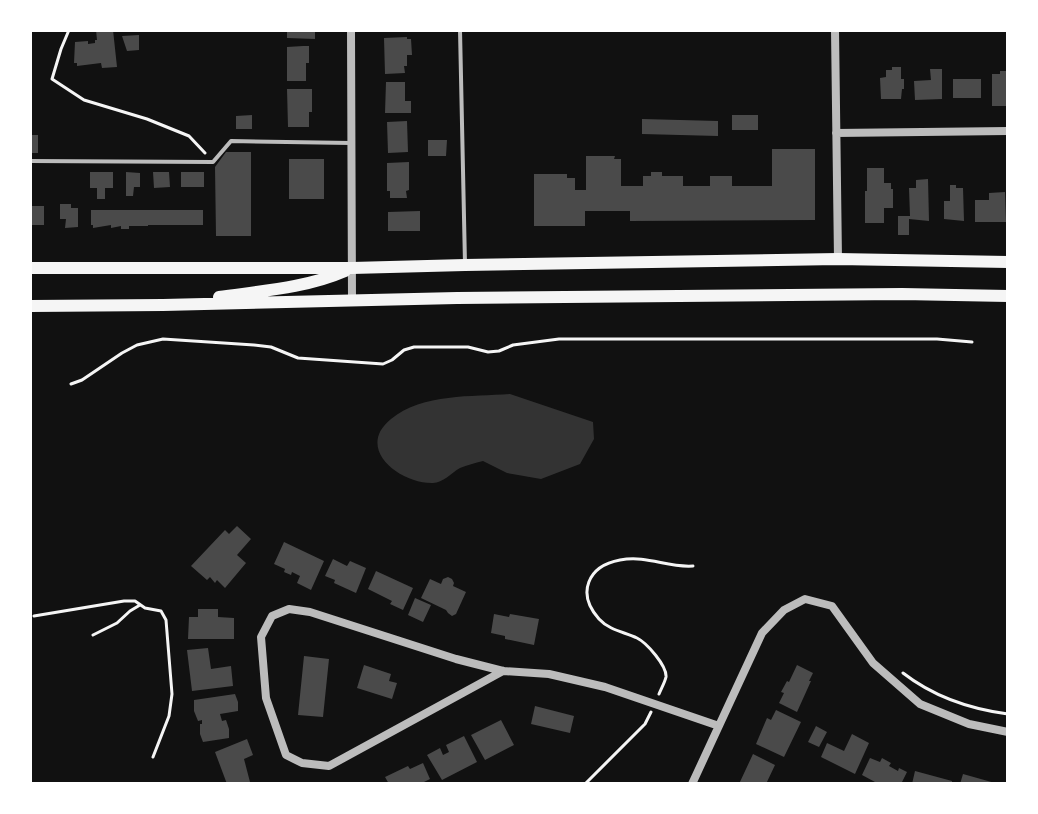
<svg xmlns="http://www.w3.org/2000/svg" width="1038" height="814" font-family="'Space Grotesk',sans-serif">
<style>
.water{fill:#333}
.building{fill:#4a4a4a}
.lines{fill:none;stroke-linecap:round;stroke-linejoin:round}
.path{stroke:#f5f5f5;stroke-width:3}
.service{stroke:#bcbcbc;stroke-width:4}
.minor{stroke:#bcbcbc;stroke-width:8}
.secondary{stroke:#f5f5f5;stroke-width:12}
</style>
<rect width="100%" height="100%" fill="#111"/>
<!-- water -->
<path class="water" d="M510,394l83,28 1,17 -14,25 -39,15 -34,-6 -24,-12c-8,2 -16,4 -23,7 -9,5 -17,15 -27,15 -32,1 -79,-34 -42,-64 32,-26 81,-22 119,-25z"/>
<!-- building -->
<path class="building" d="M96,30h17l4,37 -15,1 -1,-5 -24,3v-3h-3l1,-21 13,-1v3l7,-1v-3h2z
M287,30h28v9l-28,-1z
M139,35v15l-12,1 -5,-15z
M407,37v2h4l1,16h-5v11h-3l1,7 -20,1 -1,-36z
M303,46h6v17h-3v18h-19v-34z
M892,67h9v12h3v10h-2l-1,10h-20l-1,-21 6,-1v-7h6z
M930,69h12v30l-27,1 -1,-19 17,-1z
M1000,71h8l-1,35h-15v-32h8z
M953,79h28v19h-28z
M386,82h19v19h6v12h-26z
M287,89h25v23h-3v15h-21z
M252,115v14h-16v-13z
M732,115h26v15h-26z
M642,119l76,2v15l-76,-2z
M407,121l1,31 -20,1 -1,-31z
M30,135h8v18h-8z
M428,140h19l-1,16h-18z
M772,149h43v71l-185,1v-10h-45v15h-51v-52h33v4h8v12h11v-34h29l-1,3h7v27h22v-10h8v-4h11v4h21v10h27v-10h22v10h40z
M226,152h25v84h-35l-1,-69z
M289,159h35v40h-35z
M409,162v28l-3,1 1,7h-17v-7h-3v-28z
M867,168h17v15h7v6h2v19h-9v15h-19v-32h2z
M90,172h23v16h-8v11h-8v-11h-7z
M126,172l14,1v14h-6l-1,9h-7z
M153,172h16l1,15 -16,1z
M181,172h23v15h-23z
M928,179l1,42 -20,-2v16h-11v-19h12l-1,-28h7v-8z
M950,185h6v3h7l1,33 -20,-2v-18h6z
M1005,192l1,30h-31v-22h14v-7z
M60,204h11v4h7v19l-13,1 1,-9h-6z
M30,206h14v19h-14z
M91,210h112v15h-55v1h-19v3h-8v-3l-10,2v-3l-18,3v-3h-2z
M420,211v20h-32v-19z
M237,526l14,13 -14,16 9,8 -21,25 -8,-8 -2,3 -5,-6 -3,3 -16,-14 34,-36 4,4z
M284,542l40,19 -13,29 -14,-7 3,-7 -8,-4 -1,3 -7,-3 1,-3 -11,-5z
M333,559l14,7 3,-5 16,7 -10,25 -22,-10 1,-3 -10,-4z
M376,571l37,17 -10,22 -13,-6 2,-3 -24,-12z
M448,577l4,2 2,4 -1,3 13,6 -10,22 -4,2 -4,-3 -2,-3 -25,-12 9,-19 11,5 2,-5z
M415,598l16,7 -8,17 -15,-7z
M198,609h20v8l16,1v21h-46l1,-22h9z
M494,614l15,3 1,-3 29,5 -5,26 -29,-6v-3l-14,-3z
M208,648l3,21 20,-3 2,20 -41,5 -5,-41z
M304,656l25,3 -6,58 -25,-2z
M364,665l27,9 -2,7 8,2 -5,16 -35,-11z
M797,665l16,8 -4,8h2l-14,31 -18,-9 5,-10 -3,-1 6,-11 2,1z
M235,694l3,8v9l-18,3 2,7 4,-1 3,9v9l-26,4 -3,-8v-10h2v-4l-4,1 -4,-10v-11z
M535,706l39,10 -4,17 -39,-9z
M776,710l25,12 -17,35 -28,-13 11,-26 4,2z
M501,720l13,25 -29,15 -14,-25z
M816,726l11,6 -8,15 -11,-5z
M852,734l17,9 -14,31 -34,-17 6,-14 17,8z
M464,736l13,26 -35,18 -15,-25 13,-7 3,7 6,-3 -3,-7z
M247,739l6,16 -9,4 6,23 -6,2h-17l-12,-32z
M753,754l22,11 -9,19h-27z
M870,758l10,4 2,-4 9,5 -2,3 9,5 1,-3 8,4 -6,12h-27l1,-2 -13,-7z
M423,763l7,16 -10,5h-31l-4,-7 23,-11 2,3z
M915,771l37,10v3h-40z
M963,774l32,9v1h-35z"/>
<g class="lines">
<!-- path -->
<path class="path" d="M69,30l-8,19 -9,30 32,21 63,19 42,17 16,17
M71,384l11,-4 40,-27 15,-8 26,-6 91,6 17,2 27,11 85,6 9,-4 12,-10 10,-3h54l20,5 11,-1 14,-6 46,-6h378l35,3
M34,616l90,-15h11l10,7 16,3 5,9 6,74 -3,22 -16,41
M93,635l24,-12 13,-12 10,-6
M903,673c31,24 67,36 105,41
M659,694c2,-5 6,-12 7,-17 1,-11 -19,-34 -29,-39 -13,-6 -28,-8 -38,-19 -23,-26 -11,-53 21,-59 28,-5 47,8 73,6
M585,784l60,-60 6,-12"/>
<!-- service -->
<path class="service" d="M460,30l5,234
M30,161l183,1 18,-21 120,2"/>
<!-- minor -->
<path class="minor" d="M351,30l1,270
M835,30l3,229
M836,133l172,-2
M503,671l-174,95 -27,-3 -16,-8 -20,-57 -5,-61 11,-21 17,-7 21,3 146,47 47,12 46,3 56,13 114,39
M692,784l70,-151 22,-23 21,-11 27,7 41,57 47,41 49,20 39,8"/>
<!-- secondary -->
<path class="secondary" d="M30,268h322l113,-3 373,-6 170,3
M219,297c42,-6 87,-9 126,-26
M30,306l133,-1 294,-7 445,-4 106,2"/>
</g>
<!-- border -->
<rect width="1038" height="814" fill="none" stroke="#ffffff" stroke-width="64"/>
</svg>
